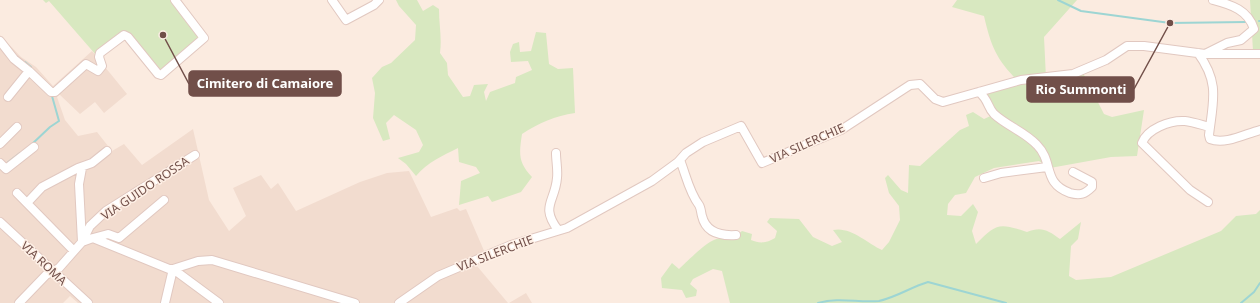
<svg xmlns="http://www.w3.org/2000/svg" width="1260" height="303" font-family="'Noto Sans',sans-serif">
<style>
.residential{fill:#f2dccf}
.green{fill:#d8e8c0}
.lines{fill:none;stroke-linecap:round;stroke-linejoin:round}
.stream{stroke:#9dd5d3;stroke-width:2}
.minor-casing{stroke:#e1c8c0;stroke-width:10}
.minor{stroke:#fff;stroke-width:8}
.labels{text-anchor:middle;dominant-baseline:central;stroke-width:3;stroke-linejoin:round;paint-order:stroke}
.street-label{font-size:12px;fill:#714f49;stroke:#fef0e6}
.leader{fill:none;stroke:#714f49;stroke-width:1.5}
.callout-dot{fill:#714f49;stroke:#fef0e6;stroke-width:1.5}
.callout{fill:#714f49;stroke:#714f49;stroke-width:1.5}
.callout-label{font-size:13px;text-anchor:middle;font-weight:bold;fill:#fff}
</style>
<rect width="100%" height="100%" fill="#fbebe0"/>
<!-- residential -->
<path class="residential" d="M0,35l21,22 15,10 17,19 39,-35 35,43 -23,19 -9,-11 -15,12 -21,-20 -2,3 8,23 13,16 19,-4 15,19 12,-7 18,21 51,-36 16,71 20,31 17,-15 -13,-28 28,-13 10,14 7,-6 18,28 64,-29 27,-9 22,-2 22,46 26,-9 3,3 6,-2 22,51 -11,6 31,37h-430l-8,-7 -7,7h-63z
M526,293l6,10h-23z"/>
<!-- green -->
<path class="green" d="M43,0h127l32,39 -40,32 -37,-40 -29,24 -47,-54 -3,2z
M396,0h21l6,11 10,-6 6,4c0,16 3,28 1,44l7,10 1,12 15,22 7,-1 4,-11 14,-1 -4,8 2,9 4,-9 25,-9 1,-6 16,-7 -4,-9 -17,1 -1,-10 3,-8 6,-2 1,10 11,-1 5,-19 10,1 3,31 9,5 15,-1 2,45c-20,3 -36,10 -53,21 -3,20 -4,28 10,43l-11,15 -29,10 -4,-6 -29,9 2,-24 19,-8 -4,-6 -17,-5 -1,-14c-16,8 -30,14 -42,28l-10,-12 -8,-6 21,-6 4,-7 -7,-15 -22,-15 -8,8 4,16 -7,2 -10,-23 2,-25 -3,-15 10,-11 9,-4 24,-23 1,-15 -17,-19z
M957,0h120l-33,37 2,41 37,-5 21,41 8,3 32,-7 -7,46 -26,1 -61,11 -11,-7 -45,7 -19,9 -9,16 -11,2 -7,9 -1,11 14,1 12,-12 5,8 -6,19 4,13c20,-20 22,-22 51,-12 14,-6 21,-2 33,7l21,-17 -3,17 -7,7 -2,30 7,4 35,-3 110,-46 15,-15 20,-2 4,-4v93h-530l-8,-32 -9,-2 -20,10 -3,5 7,6 -1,6 -10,2 -4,-8 -20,-2 -1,-10 11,-15 7,6c6,-6 24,-23 31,-27 13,-8 18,1 32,-11l10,3 -1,6c9,4 16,3 24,-2l2,-7 -10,-9 3,-4 29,1 14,18 19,9 10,-4 -9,-12c17,-4 34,13 49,20l7,-8 11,-22 -1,-14 -10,-13 -4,-15 3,-3 13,15 7,3 1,-28 11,1 40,-36 9,-4 -3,-11 7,-3 11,7 11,-5 -9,-21 32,-12c-22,-22 -27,-35 -34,-65l-32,-9z
M1250,0h10v50l-7,1z"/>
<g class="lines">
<!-- stream -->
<path class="stream" d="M1058,0l23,11 89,12 76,-1
M1259,21h1
M25,62l6,5
M31,145l19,-18 9,-6 -7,-25
M7,163l13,-10
M818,303c22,-6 40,0 61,-2 18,-4 32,-14 49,-19l78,21
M1241,303l13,-11 6,-9"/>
<!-- minor casing -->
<g class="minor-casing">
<path id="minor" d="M332,0l14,20 28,-15 5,-5
M0,41l14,18 15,12 22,21h4l31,-28 12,7 4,-5 -3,-9 1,-4 24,-18 4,2 30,37 3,1 43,-37 -29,-38
M1198,53c22,30 15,48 11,82l1,4c15,6 35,-5 50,-9
M1205,54l22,-11 14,-3 13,-11c-6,-19 -22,-24 -41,-29
M979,92c10,8 8,15 15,22 13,12 31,18 43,31 17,17 5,38 33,48 10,3 15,1 22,-6v-5l-19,-10
M8,97l21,-26
M0,144l17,-17
M556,153c0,8 2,17 1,25 -2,24 -17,28 1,52
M680,160c6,15 9,32 19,45 2,3 2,8 3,11 4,17 19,20 34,19
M0,163l6,6 28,-22
M984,178l17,-5 46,-6
M17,193l57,58
M1208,202l-18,-12 -48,-47c5,-14 28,-23 43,-22 8,1 17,4 25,6
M27,203l15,-16 36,-19 14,-5 15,-12
M0,222l88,81
M93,238l15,-4 11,4 45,-38
M82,242l8,-16 16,-15 89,-56
M82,242l-3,-58 3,-16
M19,303l27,-28 13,-7 23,-26 11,-4 76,31h4l25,-8 14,-1 143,43
M165,303l8,-34 46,34
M399,303l39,-27 73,-31 56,-17 85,-47 26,-19 8,-9 17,-11 38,-16 21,37 79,-33 69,-45 10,-1 15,15 8,3 78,-22 52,-6 33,-14 21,-14h17l61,8h55"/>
</g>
<!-- minor -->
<use href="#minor" class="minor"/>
</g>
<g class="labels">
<!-- street labels -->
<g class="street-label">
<text transform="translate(807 143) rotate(-24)">VIA SILERCHIE</text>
<text transform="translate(145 188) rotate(-34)">VIA GUIDO ROSSA</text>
<text transform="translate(495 253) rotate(-21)">VIA SILERCHIE</text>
<text transform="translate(44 263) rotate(43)">VIA ROMA</text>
</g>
</g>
<!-- callouts -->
<path class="leader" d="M163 35L189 84M1170 23L1134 89"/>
<g class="callout-dot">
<circle cx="163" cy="35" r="4"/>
<circle cx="1170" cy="23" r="4"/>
</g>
<g class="callout">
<rect x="189" y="71" width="152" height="25" rx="4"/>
<rect x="1027" y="77" width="107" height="25" rx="4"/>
</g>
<g class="callout-label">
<text x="265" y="88">Cimitero di Camaiore</text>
<text x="1081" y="94">Rio Summonti</text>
</g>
</svg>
